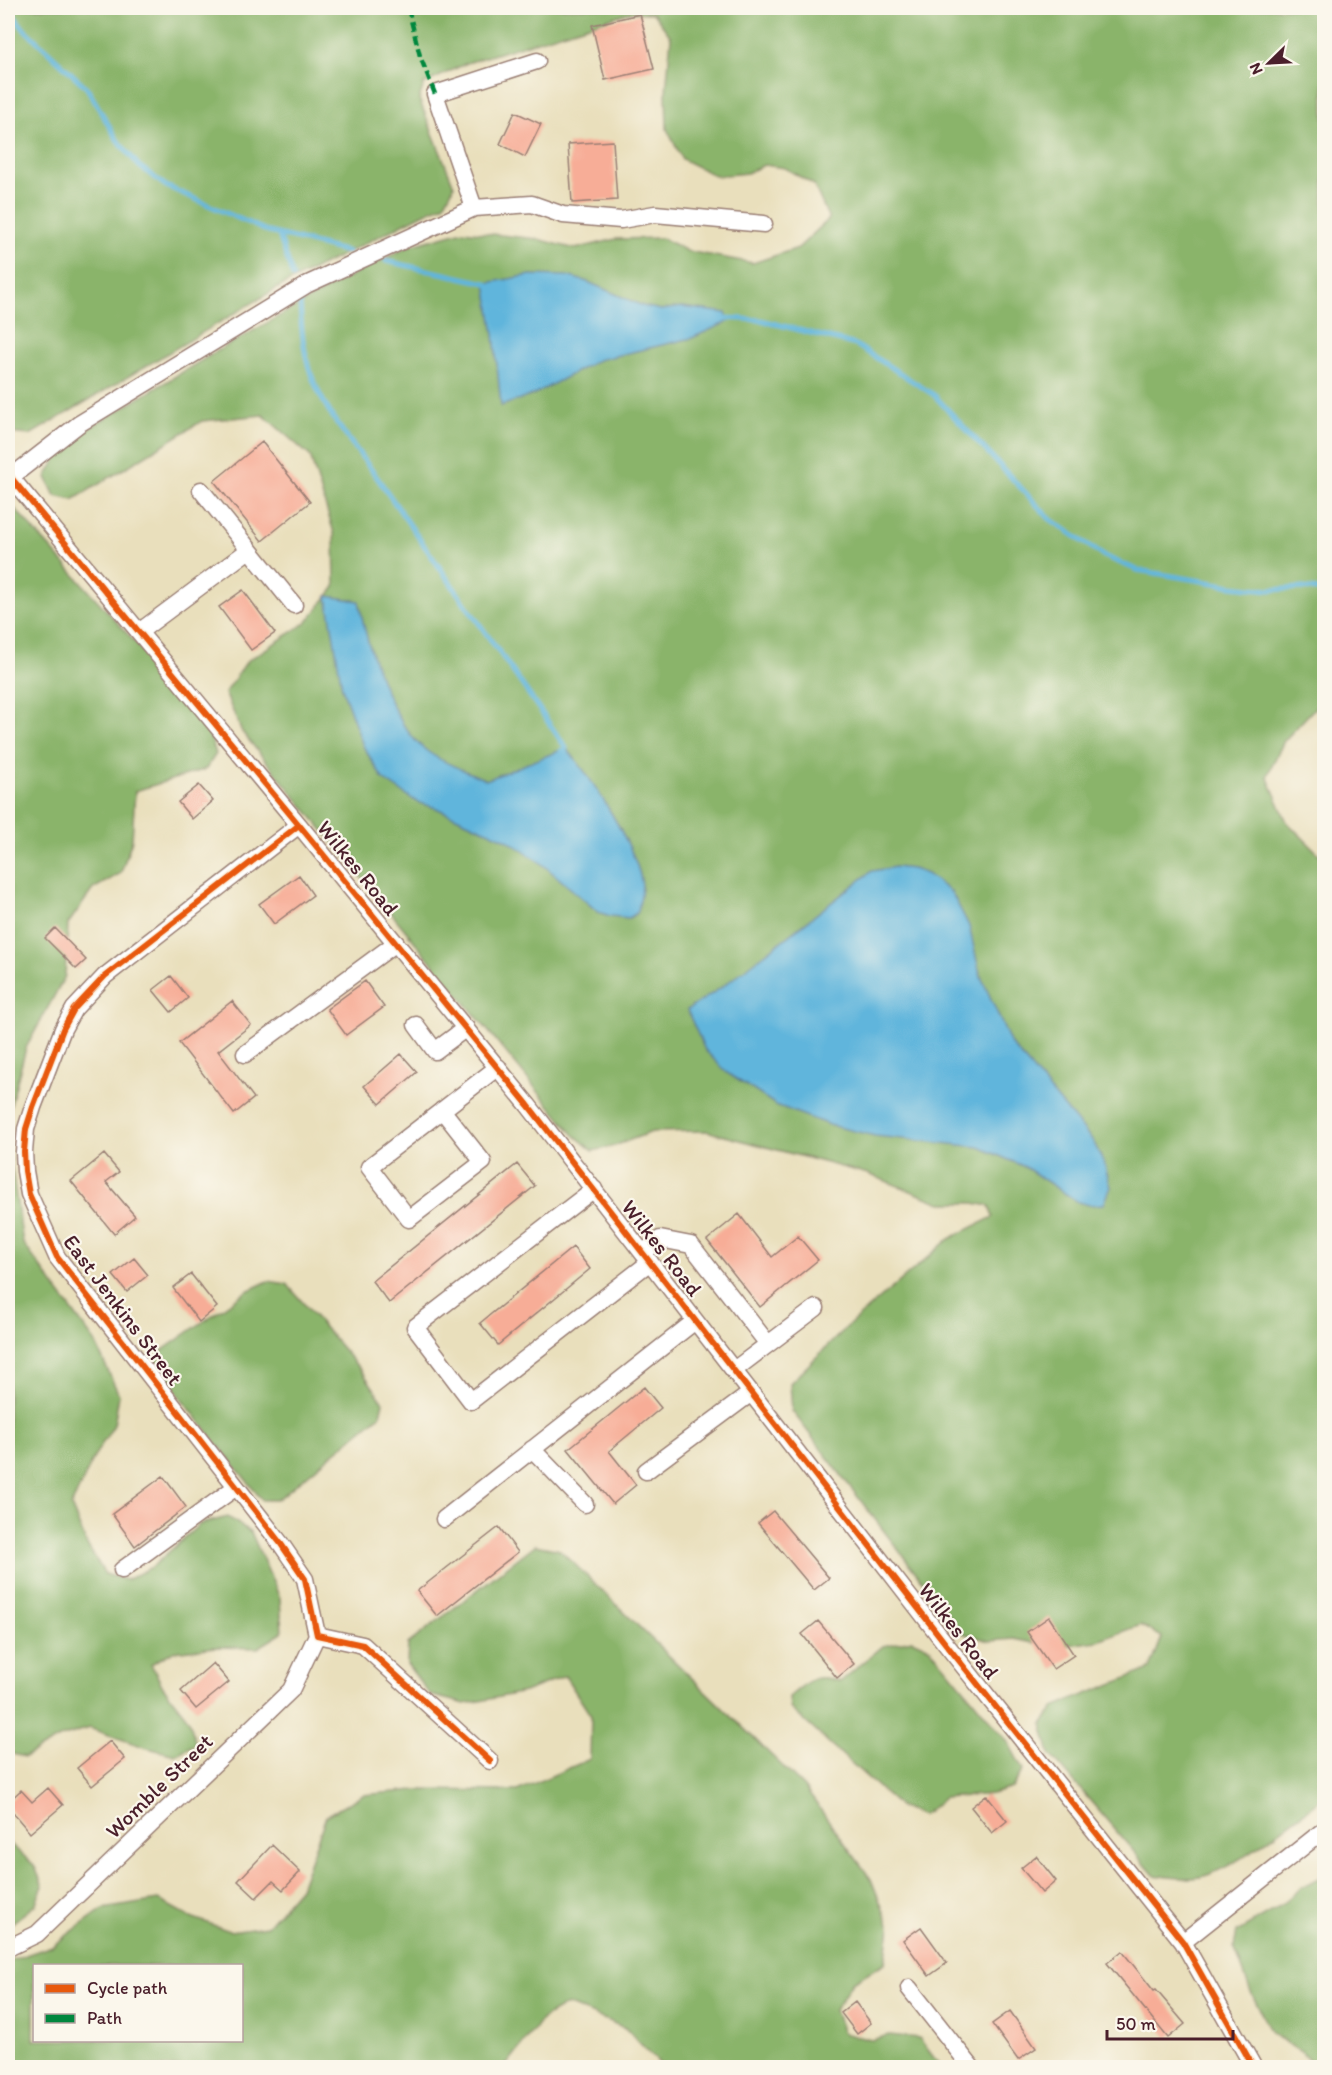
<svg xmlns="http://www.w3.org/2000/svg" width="1332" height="2075" font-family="Itim,sans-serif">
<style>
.forest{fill:#8ab46b;stroke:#6a6a4b;stroke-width:1.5;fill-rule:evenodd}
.water{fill:#60b5dc;stroke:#556a84;stroke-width:1.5}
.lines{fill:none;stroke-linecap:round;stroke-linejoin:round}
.stream{stroke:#60b5dc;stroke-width:5}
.building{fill:#f7ad97}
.minor-casing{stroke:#9a7f74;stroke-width:19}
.minor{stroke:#fff;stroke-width:16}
.quiet{stroke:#00873e;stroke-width:4.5;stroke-dasharray:9 4.5;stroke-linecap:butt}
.cycleway-casing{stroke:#fbf7ec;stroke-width:10}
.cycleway{stroke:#e8590c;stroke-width:6}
.labels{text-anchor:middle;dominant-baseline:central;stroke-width:4.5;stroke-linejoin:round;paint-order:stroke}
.street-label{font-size:22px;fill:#4a1f2b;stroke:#fbf7ec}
</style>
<rect width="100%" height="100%" fill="#fbf7ec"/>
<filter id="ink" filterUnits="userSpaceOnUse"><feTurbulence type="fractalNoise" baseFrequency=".0167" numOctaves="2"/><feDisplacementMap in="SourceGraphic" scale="12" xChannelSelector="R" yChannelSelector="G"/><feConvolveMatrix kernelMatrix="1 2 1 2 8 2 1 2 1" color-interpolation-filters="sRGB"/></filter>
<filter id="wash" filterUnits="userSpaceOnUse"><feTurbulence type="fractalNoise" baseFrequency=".008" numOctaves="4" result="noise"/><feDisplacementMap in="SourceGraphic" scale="24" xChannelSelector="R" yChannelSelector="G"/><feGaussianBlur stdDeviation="1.35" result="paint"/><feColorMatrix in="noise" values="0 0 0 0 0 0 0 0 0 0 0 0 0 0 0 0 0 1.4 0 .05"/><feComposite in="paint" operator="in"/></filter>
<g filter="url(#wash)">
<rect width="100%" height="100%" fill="#e9dfbc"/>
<!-- forest -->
<path class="forest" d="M8,8h1316v690l-40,43 -17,35 20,46 37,37v938c-31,23 -87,72 -124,80 -14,3 -32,0 -46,-2l-104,-121 -8,-30 14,-18 94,-37 12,-32 -21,-12 -43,16 -45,6 -39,-8 -24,2 -28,-8 -170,-222 -2,-28 58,-57 101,-87 44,-22 -4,-11 -15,-3h-33l-73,-29 -162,-43 -54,1 -38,14 -21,5 -20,-17 -331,-402 -17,-39 22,-32 59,-38 29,-36 -1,-54 -24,-77 -47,-41 -61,6 -129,79 -18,-4 -9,-19 20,-35 153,-92 124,-70 66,-34 54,-15 75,8 37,10 41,-10 46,-1 25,13 66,12 45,-15 31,-29 -15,-34 -29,-17 -21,-3 -17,8 -31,3 -34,-17 -15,-30 -1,-37 5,-55 -18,-24 -23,-1 -163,51 -43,21 -5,15 35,87 -10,19 -19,8 -144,73 -251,149 -22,-2z
M8,501l197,219 11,34 -10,15 -71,22 -3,49 -11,33 -28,16 -25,35 -3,52 -39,72 -18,67z
M8,1142l15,101 72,99 24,53 -5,30 -19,30 -24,51 16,39 18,29 21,6 26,-13 48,-43 28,-7 23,15 29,66 2,35 -24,15 -42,-1 -44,5 -21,12 12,23 26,33 7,24 -21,11 -31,-8 -55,-19 -28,9 -36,20 -17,-4z
M268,1281l19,3 77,90 19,28 -3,13 -103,85h-15l-107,-135 5,-13 87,-61z
M535,1545l25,5 244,237 67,92 19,48 -5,36 -33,19 -17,28 8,23 28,7 18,-5 30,3 22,29h-278l-38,-39 -58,-24 -24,14 -38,49h-497v-106l44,-15 51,-37 56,-9 29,16 42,15 37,-5 33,-38 26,-72 37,-21 52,-5 102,1 73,-32 1,-43 -26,-40 -41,16 -59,12 -35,-9 -23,-31 1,-20zM34,1966h208v74h-208z
M912,1640l18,8 78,94 15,28 -11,18 -20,6 -48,4 -21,17 -23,-8 -110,-99 -1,-11c21,-17 24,-25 51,-15l43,-36z
M8,1842l26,23 9,21 -8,19 -27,21z
M1324,1876v191l-7,1 -16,-16 -30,-19 -21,-43 -16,-43 3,-15 38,-22 24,-21z"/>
<!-- water -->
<path class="water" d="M531,275l36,1 21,6 55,24 18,4 21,-3 44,6 4,8 -38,17 -94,22 -65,35 -32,11 -7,-71 -8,-52z
M327,596l32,5c7,43 32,124 68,150 17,13 40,20 59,29l80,-32c24,27 72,102 76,137 0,8 -3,19 -4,27l-9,6 -19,-2 -12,-4 -57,-49 -34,-23 -71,-32 -19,-6 -34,-23 -20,-33 -21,-58z
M895,867l18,2 14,5 25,19 17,33 11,48 31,70 82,97 11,22 7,24 -7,17 -15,1 -11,-3 -53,-35 -46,-20 -104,-11 -46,-11 -53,-20 -49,-32 -22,-23 -18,-40 35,-23 150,-116z"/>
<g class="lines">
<!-- stream -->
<path class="stream" d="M8,8l16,21 63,59 31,53 21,25 27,20 103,46 79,20
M279,235l14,42
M386,261l100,22 5,4
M300,299c1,28 3,58 15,85 16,38 45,68 68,102 60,88 123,174 183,262l-5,3
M724,318l37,2 95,25 78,50 116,124 54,37 33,14 95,16 37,4 34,-2 21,3"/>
</g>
<g id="blocks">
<!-- building -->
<path class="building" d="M640,14l14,55 -49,11 -13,-55z
M515,112l26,12 -16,33 -25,-13z
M613,141l4,59 -45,3 -4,-59z
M262,442l48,60 -48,39 -48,-60z
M243,590l32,43 -24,17 -32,-43z
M199,785l14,16 -21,18 -14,-17z
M299,875l14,20 -39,29 -15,-20z
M55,928l31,32 -10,9 -31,-31z
M171,976l17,22 -17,14 -18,-22z
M365,981l19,26 -38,28 -19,-26z
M232,1001l19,24 -33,26 36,47 -20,16 -55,-71z
M401,1054l16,18 -37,32 -16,-18z
M104,1154l15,18 -13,10 29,34 -21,18 -43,-53z
M517,1164l18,22 -146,117 -17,-22z
M739,1214l33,43 26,-21 20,24 -58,47 -53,-67z
M573,1247l17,22 -92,76 -18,-22z
M134,1258l14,17 -21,17 -14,-17z
M191,1274l26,33 -18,15 -26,-34z
M644,1387l17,21 -52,43 27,34 -23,19 -45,-55z
M163,1476l23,31 -51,39 -23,-32z
M773,1511l56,67 -15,12 -56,-67z
M499,1527l19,25 -81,64 -20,-25z
M1049,1617l25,38 -21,14 -26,-37z
M818,1621l36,43 -17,14 -35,-44z
M213,1663l16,19 -33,27 -15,-18z
M110,1741l15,18 -33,27 -15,-18z
M48,1788l15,17 -33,28 -22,-26v-5l13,-12 11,12z
M986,1795l21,26 -15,12 -21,-26z
M272,1845l28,27 -17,18 -10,-9 -17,17 -18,-17z
M1036,1856l20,25 -14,12 -21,-25z
M921,1927l26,36 -18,13 -26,-36z
M1122,1951l32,40 2,-1 29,34 -17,14 -61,-75z
M855,2002l16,21 -14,11 -16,-21z
M1010,2011l26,37 -18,12 -26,-36z"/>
</g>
</g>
<g filter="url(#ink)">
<use href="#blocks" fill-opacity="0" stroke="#9a7f74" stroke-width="1.5"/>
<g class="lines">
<!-- minor casing -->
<g class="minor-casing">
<path id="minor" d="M474,208l-39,-114 102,-33
M8,474l291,351 229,280 417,538 238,299 71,126
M11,477l68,-53 229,-140 166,-76 58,-4 31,11 58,5 34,-6 109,10
M201,490l93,115
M139,632l110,-82
M299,825l-194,151 -31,33 -11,20 -30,78 -7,22 -2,23 1,19 4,23 28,63 224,287 24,35 12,56 46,10 127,116
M416,1025l19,26 31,-23
M245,1054l151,-111
M442,1110l41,52 -74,57 -40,-52 129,-100
M594,1189l-179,138 56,74 179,-139
M643,1253l17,-14 31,6 77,99
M734,1370l82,-62
M532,1449l53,55
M646,1471l105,-78
M444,1519l251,-198
M122,1570l114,-83
M1183,1942l141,-112
M8,1948l29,-14 254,-244 26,-55
M909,1988l63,80"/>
</g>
<!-- minor -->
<use href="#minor" class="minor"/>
<!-- quiet -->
<path class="quiet" d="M408,8l12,48 15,38"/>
<!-- cycleway casing -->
<g class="cycleway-casing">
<path id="cycleway" d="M8,474l291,351 229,280 417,538 238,299 71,126
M299,825l-194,151 -31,33 -11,20 -30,78 -7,22 -2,23 1,19 4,23 28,63 224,287 24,35 12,56 46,10 127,116"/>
</g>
<!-- cycleway -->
<use href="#cycleway" class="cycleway"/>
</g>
</g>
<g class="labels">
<!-- street labels -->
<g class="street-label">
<text transform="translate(358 868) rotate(51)">Wilkes Road</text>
<text transform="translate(662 1248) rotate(52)">Wilkes Road</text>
<text transform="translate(123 1310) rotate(53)">East Jenkins Street</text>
<text transform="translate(959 1631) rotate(52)">Wilkes Road</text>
<text transform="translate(159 1786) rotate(-44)">Womble Street</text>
</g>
</g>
<!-- margin -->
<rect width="1332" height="2075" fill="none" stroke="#fbf7ec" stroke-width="30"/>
<!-- legend -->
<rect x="33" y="1964" width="210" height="78" fill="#fbf7ec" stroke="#b4a19f" stroke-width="1.5"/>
<rect x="45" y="1984" width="30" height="9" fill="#e8590c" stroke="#b4a19f" stroke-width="1.5"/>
<text x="87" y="1994" font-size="18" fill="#4a1f2b">Cycle path</text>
<rect x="45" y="2014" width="30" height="9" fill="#00873e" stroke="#b4a19f" stroke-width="1.5"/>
<text x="87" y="2024" font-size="18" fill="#4a1f2b">Path</text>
<!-- north arrow -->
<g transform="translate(1269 63) rotate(246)" stroke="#fbf7ec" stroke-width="4.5" paint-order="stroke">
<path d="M0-4.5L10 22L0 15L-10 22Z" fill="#4a1f2b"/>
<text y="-9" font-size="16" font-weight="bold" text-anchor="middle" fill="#4a1f2b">N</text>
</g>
<!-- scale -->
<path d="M1107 2030v9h126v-9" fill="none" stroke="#4a1f2b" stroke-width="3"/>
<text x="1116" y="2030" font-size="18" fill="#4a1f2b" stroke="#fbf7ec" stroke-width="4.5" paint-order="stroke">50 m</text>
</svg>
